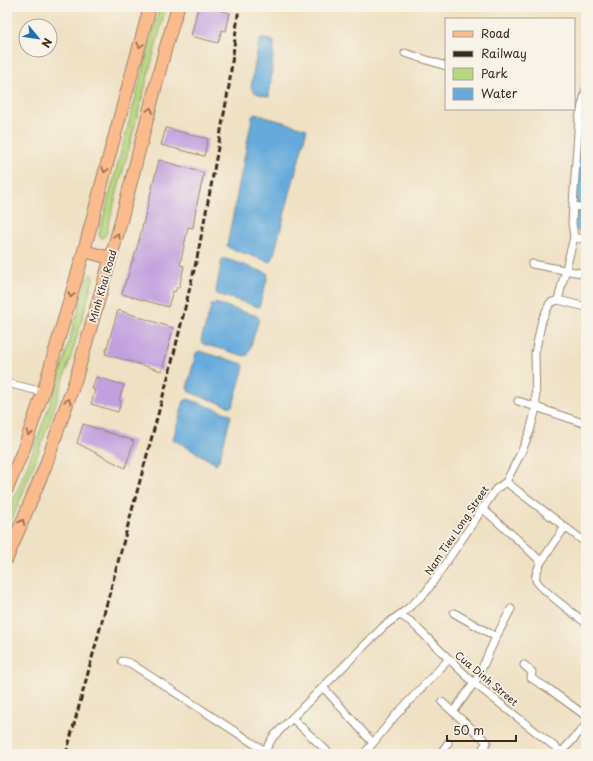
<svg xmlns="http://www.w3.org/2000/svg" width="593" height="761" font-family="'Playpen Sans',sans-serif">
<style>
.green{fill:#b6d880;stroke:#78814f}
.water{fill:#65aadb;stroke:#506a7c}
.building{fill:#c1a0de}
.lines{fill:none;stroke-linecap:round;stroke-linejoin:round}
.street-casing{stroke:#958670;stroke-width:9}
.primary-casing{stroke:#958670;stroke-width:14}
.street{stroke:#fff;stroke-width:7}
.primary{stroke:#fbbb8d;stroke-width:12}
.rail{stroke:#3b2a1e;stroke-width:3;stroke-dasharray:6 3;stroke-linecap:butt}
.oneway{stroke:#916b50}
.labels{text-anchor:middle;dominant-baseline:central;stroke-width:3.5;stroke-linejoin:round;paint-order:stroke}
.street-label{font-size:10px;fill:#3b2a1e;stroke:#f7f3e8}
</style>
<rect width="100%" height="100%" fill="#f7f3e8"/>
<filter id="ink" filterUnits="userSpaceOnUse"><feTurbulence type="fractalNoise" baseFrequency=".025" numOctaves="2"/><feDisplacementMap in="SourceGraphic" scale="8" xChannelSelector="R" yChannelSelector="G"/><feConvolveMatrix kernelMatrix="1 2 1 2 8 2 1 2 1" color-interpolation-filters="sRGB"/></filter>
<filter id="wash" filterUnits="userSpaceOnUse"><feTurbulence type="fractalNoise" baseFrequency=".012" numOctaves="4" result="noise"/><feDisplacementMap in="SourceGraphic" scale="16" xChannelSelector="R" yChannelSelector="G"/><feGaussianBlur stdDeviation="0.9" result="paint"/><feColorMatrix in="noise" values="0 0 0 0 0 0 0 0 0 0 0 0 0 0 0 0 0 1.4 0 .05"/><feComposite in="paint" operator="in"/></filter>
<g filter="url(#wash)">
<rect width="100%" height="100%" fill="#efe1c3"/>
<!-- green -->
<path class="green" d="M160,7h6l-60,227 -2,3 -2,1 -2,-1 -1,-3z
M90,275h2l1,4c-10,35 -19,70 -31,105 -16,50 -35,99 -55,148v-15l28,-71 23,-65 29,-103z"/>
<!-- water -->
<path class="water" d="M261,39l10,1 3,2v3l-3,35 -2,17c-6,-2 -16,-3 -18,-10l7,-41z
M586,110v123l-9,-2 -2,-3 4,-80 2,-20z
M255,114l52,15 -34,129 -1,3 -2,1 -41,-14 -2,-2 25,-128 1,-3z
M222,259h4l41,14 1,3 -9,31 -42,-13 -1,-3z
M215,303l42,13 2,3 -11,36 -3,1 -42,-12 -2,-4 11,-36z
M199,351l44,13 1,3 -11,38 -2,2 -42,-15 -2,-4 9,-35z
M188,399l41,15 2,2 -12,44 -3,4 -43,-25 11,-38z"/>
<g id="blocks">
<!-- building -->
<path class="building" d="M198,7h7l25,6 -4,18 -4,-1 -4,13 -27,-7z
M166,128l42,11 -4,17 -43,-11z
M159,160l45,13 -8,35 -3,20 -5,-1 -8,38 4,1 -5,22 -2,-1 -2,5 -2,-1 -5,16 -46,-13 4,-15h1l5,-18h1l6,-21z
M118,310l55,18 -11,43 -57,-17z
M96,377l28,8 -5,15 2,1 -3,11 -27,-8 4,-14 -3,-1z
M83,424l51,17 -9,27 -48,-25z"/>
</g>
</g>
<g filter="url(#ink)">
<use href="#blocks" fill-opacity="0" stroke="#958670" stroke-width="1"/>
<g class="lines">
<!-- street casing -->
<g class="street-casing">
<path id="street" d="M405,53l41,13
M573,205l13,4
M574,237l12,3
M532,264l54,10
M558,300l28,7
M7,383l36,9
M518,401l68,23
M506,482l80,61
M482,508l45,40 14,14c-2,5 -7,13 -5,18 2,7 42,37 50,43
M541,562l24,-35
M454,613l42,24
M400,615l10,6 39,38 25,24 90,71
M122,661l8,2 135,88
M524,665l8,7 -1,6 18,11 37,27
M323,687l50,56
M442,702l45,40 -4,6 7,6
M453,712l24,-33 19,-42 15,-28
M292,718l38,36
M263,754l10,-17 111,-111 22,-16 20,-18 70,-103 10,-7 2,-4 13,-25 9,-22 6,-23 -1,-55 7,-33 8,-17 8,-3 16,-63 -2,-14 1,-18 6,-87 7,-29
M364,754l31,-38 54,-57
M440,754l8,-11
M560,754l26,-29"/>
</g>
<!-- primary casing -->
<g class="primary-casing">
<path id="primary" d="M84,251l26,7
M7,489l17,-41 19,-56 41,-141 24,-91 42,-153
M7,558l38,-91 31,-89 41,-142 48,-186 13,-43"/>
</g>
<!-- street -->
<use href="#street" class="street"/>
<!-- primary -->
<use href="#primary" class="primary"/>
<!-- rail -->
<path class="rail" d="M66,754l104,-384 27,-112 15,-77 17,-95 10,-79"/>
</g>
<!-- one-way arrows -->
<defs><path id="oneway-chevron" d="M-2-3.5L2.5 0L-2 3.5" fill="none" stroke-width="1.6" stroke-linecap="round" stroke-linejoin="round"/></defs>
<g class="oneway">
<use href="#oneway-chevron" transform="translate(140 45) rotate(105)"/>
<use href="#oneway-chevron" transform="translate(150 110) rotate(-75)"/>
<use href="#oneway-chevron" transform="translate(105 170) rotate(105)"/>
<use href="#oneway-chevron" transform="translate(117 236) rotate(-74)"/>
<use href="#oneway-chevron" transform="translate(71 295) rotate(105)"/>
<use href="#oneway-chevron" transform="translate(68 401) rotate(-72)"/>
<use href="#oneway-chevron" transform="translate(29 433) rotate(110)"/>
<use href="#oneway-chevron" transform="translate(22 522) rotate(-67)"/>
</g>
</g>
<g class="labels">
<!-- street labels -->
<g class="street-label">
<text transform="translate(102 286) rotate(-74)">Minh Khai Road</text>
<text transform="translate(456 530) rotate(-56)">Nam Tieu Long Street</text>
<text transform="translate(487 678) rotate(40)">Cua Dinh Street</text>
</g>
</g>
<!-- margin -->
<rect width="593" height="761" fill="none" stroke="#f7f3e8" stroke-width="24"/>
<!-- legend -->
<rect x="445" y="18" width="130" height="92" fill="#f7f3e8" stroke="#aca397"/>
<rect x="453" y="31" width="20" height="6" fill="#fbbb8d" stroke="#aca397"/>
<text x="481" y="38" font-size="12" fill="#3b2a1e">Road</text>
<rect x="453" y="51" width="20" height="6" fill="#3b2a1e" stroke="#aca397"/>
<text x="481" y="58" font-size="12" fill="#3b2a1e">Railway</text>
<rect x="453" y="68" width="20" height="12" fill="#b6d880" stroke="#aca397"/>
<text x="481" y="78" font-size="12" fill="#3b2a1e">Park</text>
<rect x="453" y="88" width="20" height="12" fill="#65aadb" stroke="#aca397"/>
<text x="481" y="98" font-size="12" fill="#3b2a1e">Water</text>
<!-- north arrow -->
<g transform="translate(38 38) rotate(119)"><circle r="19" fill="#f7f3e8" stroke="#aca397"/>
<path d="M0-3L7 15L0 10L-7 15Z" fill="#1f6fb2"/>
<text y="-6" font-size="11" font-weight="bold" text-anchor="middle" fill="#3b2a1e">N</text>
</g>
<!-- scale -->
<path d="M447 735v6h69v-6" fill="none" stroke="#3b2a1e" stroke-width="2"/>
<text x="453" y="735" font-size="12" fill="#3b2a1e" stroke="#f7f3e8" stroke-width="3" paint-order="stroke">50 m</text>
</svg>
